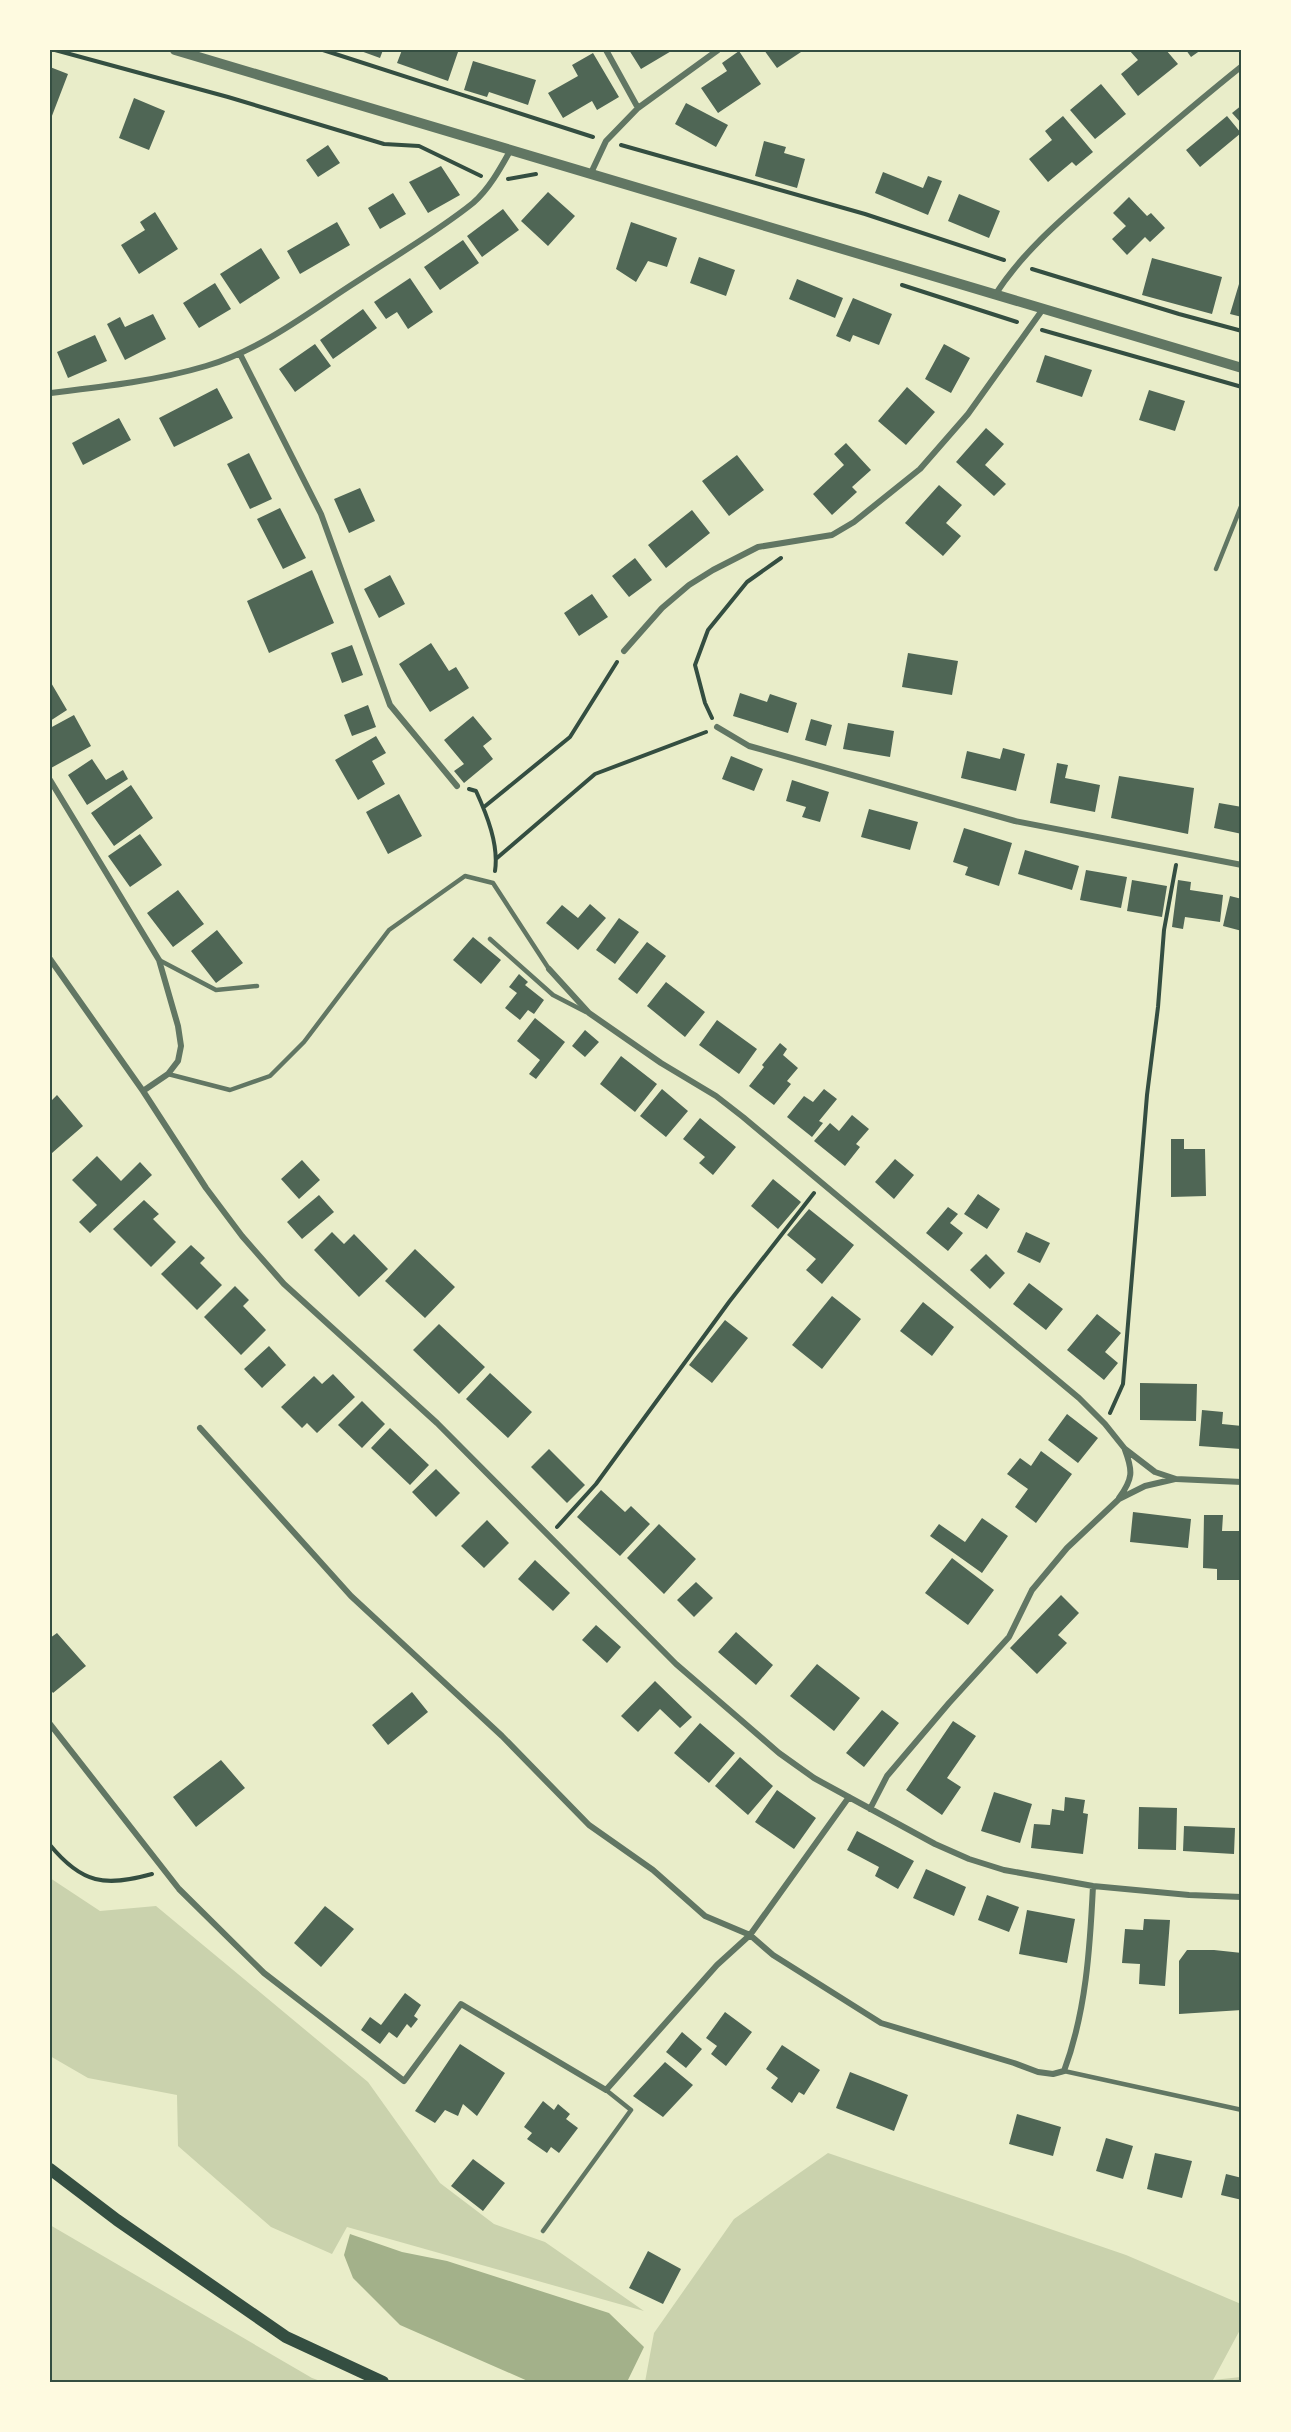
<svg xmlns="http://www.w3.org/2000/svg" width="1291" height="2432" font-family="Overpass,sans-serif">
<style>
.green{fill:#cad2ad}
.water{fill:#a3b18a}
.building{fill:#4f6655}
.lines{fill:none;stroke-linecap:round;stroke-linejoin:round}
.path{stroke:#344e41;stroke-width:4}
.service{stroke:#617663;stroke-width:4.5}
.minor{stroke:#617663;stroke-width:6}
.tertiary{stroke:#617663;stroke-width:10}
.secondary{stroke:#344e41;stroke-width:12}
.neatline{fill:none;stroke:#344e41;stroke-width:2}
</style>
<rect width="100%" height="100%" fill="#e9edc9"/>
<!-- green -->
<path class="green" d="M50,1878l50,33 56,-5 212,176 72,101 54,41 51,18 99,69 -297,-84 -15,27 -61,-27 -93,-81 -1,-51 -89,-17 -38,-22z
M828,2153l298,102 115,49v24l-28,52 28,-3v5h-596l9,-49 80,-114z
M50,2225l262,153 11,4h-273z"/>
<!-- water -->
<path class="water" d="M350,2234l52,18 45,9 162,52 35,34 -17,35h-97l-130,-57 -47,-47 -9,-23z"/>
<!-- building -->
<path class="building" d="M358,50h25l-3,8z
M402,50h50l6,2 -10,29 -51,-18z
M629,50h44l-32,19z
M764,50h40l-27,18z
M1129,50h37l12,14 -40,32 -17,-22 17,-14z
M1186,50h15l-10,7z
M739,51l22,33 -43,29 -17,-25 26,-17 -5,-8z
M593,53l26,44 -22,13 -5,-9 -29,17 -15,-25 30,-17 -6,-11z
M473,61l63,19 -8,25 -39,-13 -2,5 -23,-7z
M50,67l18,7 -18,47z
M1101,84l25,30 -31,25 -25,-29z
M134,98l31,13 -16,39 -30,-12z
M686,103l42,22 -12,22 -41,-23z
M1242,105v19l-10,-11z
M1063,116l30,36 -17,14 -4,-4 -24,20 -19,-23 23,-19 -7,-9z
M1227,116l14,17 -41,34 -14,-17z
M764,141l22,6 -2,6 21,6 -8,29 -42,-12z
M328,145l12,18 -22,14 -12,-17z
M441,166l19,29 -32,18 -19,-31z
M883,172l40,16 5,-12 14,5 -14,34 -53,-22z
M548,192l27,24 -27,30 -27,-25z
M393,193l13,21 -26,15 -12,-21z
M959,194l41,17 -11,27 -41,-17z
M1129,197l18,19 4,-3 14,15 -15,14 -5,-5 -18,18 -15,-16 14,-13 -13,-13z
M503,209l16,21 -37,27 -15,-21z
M155,212l23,37 -39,25 -18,-29 24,-15 -5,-8z
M337,222l13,23 -50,29 -13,-23z
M631,222l46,16 -10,29 -19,-6 -12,21 -20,-13z
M463,240l16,23 -39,27 -16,-23z
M261,248l19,30 -40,26 -20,-30z
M699,257l36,13 -9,26 -36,-13z
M1152,258l70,19 -10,37 -70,-19z
M410,278l23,34 -25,17 -11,-17 -11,7 -12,-17z
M797,279l46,19 -8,20 -46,-19z
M215,283l16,26 -32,19 -16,-25z
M1239,284l3,1v32l-12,-3z
M853,298l39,16 -13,31 -26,-10 -3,7 -14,-6z
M363,309l14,19 -44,31 -13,-19z
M153,314l13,25 -41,21 -18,-36 13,-7 5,10z
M95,335l12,26 -39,17 -11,-26z
M315,344l16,22 -36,26 -16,-23z
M944,344l26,14 -19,35 -26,-14z
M1045,355l47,15 -10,27 -46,-15z
M907,387l28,25 -29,33 -28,-24z
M217,388l16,30 -59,29 -15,-29z
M1149,390l36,11 -10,30 -36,-11z
M119,418l12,22 -48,25 -11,-22z
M986,428l18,16 -19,21 21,19 -12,12 -38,-34z
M846,443l25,27 -19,17 5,5 -25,23 -19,-21 31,-29 -10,-11z
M249,453l23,46 -22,10 -23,-45z
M737,455l27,35 -35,26 -27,-35z
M939,485l23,20 -16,18 15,13 -18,20 -38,-33z
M360,488l15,33 -26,12 -15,-34z
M280,508l26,50 -23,11 -26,-50z
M692,510l18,23 -44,35 -18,-23z
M635,558l17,22 -23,17 -17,-21z
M312,570l22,53 -65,30 -22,-52z
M390,575l15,29 -26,14 -15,-29z
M592,594l16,23 -29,19 -15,-23z
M431,643l18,28 7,-4 13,21 -39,24 -31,-48z
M352,645l11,30 -21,8 -11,-30z
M908,653l50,8 -6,34 -50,-8z
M50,681l17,29 -17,11z
M740,693l27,9 3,-8 27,9 -9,30 -55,-17z
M368,705l8,22 -24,9 -8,-21z
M74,715l17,31 -40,22 -1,-40z
M473,716l19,23 -9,7 10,13 -29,24 -10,-12 10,-7 -20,-24z
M811,719l21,6 -6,21 -21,-6z
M848,723l46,8 -4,26 -47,-8z
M376,736l10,17 -14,8 13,23 -27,16 -23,-40z
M1003,748l22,6 -9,37 -55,-13 6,-27 33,8z
M731,756l32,13 -9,22 -32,-12z
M92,759l14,21 17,-10 5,9 -41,26 -19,-30z
M1057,763l11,2 -3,13 35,7 -5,27 -45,-9z
M1119,776l75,12 -6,46 -77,-16z
M792,780l37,12 -9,30 -18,-5 4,-10 -20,-6z
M131,785l22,33 -39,28 -23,-33z
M399,794l23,42 -34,18 -22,-42z
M1219,803l23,4v27l-28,-6z
M869,809l49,13 -8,28 -49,-13z
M964,828l48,15 -13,43 -34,-11 3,-8 -15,-5z
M140,834l22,31 -32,22 -22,-31z
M1025,850l54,16 -7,24 -54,-16z
M1086,870l41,7 -6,31 -41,-8z
M1132,880l35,6 -5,31 -35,-6z
M1178,880l13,2 -1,8 33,5 -3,27 -35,-5 -2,12 -11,-2z
M178,890l26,34 -31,23 -26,-34z
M1230,896l12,3v32l-19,-5z
M590,904l16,14 -28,32 -32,-27 16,-18 16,13z
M619,918l20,14 -24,32 -19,-14z
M217,930l26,33 -27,20 -25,-32z
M473,937l28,23 -20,24 -28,-24z
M647,942l19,14 -29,38 -19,-15z
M519,974l9,8 -3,3 19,15 -10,14 -6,-4 -8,10 -15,-12 12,-15 -8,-6z
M666,982l39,30 -20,25 -38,-31z
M535,1018l30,24 -29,37 -7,-5 11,-14 -23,-19z
M717,1020l40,29 -18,25 -40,-29z
M585,1030l14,12 -14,15 -13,-11z
M780,1043l7,6 -4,6 15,13 -11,13 4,3 -17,21 -25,-19 15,-19 -2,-2z
M621,1056l36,28 -22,28 -35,-28z
M662,1089l26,22 -22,26 -26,-21z
M824,1089l13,10 -18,22 4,2 -11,14 -25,-20 17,-21 9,6z
M57,1095l26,31 -31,27 -2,-3v-48z
M852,1115l17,14 -13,15 4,3 -15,19 -31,-25 16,-18 9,8z
M700,1118l36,29 -23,28 -14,-12 6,-6 -22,-18z
M1171,1139h13v10h21l1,47 -35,1z
M97,1156l24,25 19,-19 12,13 -62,58 -11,-11 18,-17 -25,-25z
M895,1159l19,16 -20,24 -19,-17z
M302,1160l18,20 -21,19 -18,-20z
M773,1179l28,23 -23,27 -27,-23z
M978,1194l22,15 -13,20 -23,-15z
M319,1195l15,17 -32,27 -15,-17z
M144,1200l15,14 -6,5 23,23 -25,25 -38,-38z
M948,1207l10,7 -8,9 13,10 -15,18 -22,-18z
M809,1209l45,36 -32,39 -16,-14 10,-11 -29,-24z
M332,1232l12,12 10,-10 34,35 -29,28 -45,-47z
M1026,1232l24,11 -10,20 -23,-11z
M191,1245l14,13 -5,5 22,22 -25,25 -36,-36z
M415,1249l40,38 -30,31 -40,-37z
M986,1254l19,19 -15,16 -20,-19z
M1029,1283l34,26 -17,21 -33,-26z
M235,1286l14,14 -6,6 23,24 -25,25 -37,-38z
M832,1296l29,23 -39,50 -30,-24z
M923,1302l31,25 -22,29 -32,-25z
M1097,1314l24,19 -16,19 13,11 -14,17 -37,-30z
M725,1320l23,18 -36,45 -23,-18z
M439,1324l46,43 -26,27 -46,-44z
M269,1346l17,19 -24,23 -18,-19z
M490,1373l42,39 -24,26 -42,-39z
M333,1374l22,23 -38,36 -10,-10 -5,5 -21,-21 33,-31 8,8z
M1140,1383l57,1 -1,37 -56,-1z
M362,1401l23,23 -23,24 -24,-23z
M1202,1410l21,2 -1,12 20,2 -1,23 -42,-3z
M1067,1414l31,24 -20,25 -30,-23z
M390,1428l39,37 -19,20 -39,-37z
M549,1449l36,36 -18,18 -36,-36z
M1041,1451l31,23 -36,49 -21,-16 13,-18 -21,-15 13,-16 11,8z
M436,1469l24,24 -24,24 -24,-25z
M601,1490l24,22 6,-6 19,18 -30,32 -43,-39z
M1133,1512l58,7 -3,29 -58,-6z
M1204,1515h19l-1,16h20v49h-25v-11l-14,-1z
M982,1518l26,18 -26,37 -52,-37 9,-12 26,18z
M487,1520l22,23 -25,25 -23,-22z
M659,1524l37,35 -32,35 -37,-36z
M952,1558l42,32 -26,35 -43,-32z
M535,1560l35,33 -17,18 -35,-32z
M696,1582l17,16 -19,19 -17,-17z
M1061,1595l18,18 -21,22 9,8 -30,31 -27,-26z
M596,1625l25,22 -14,16 -25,-23z
M736,1632l37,33 -17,20 -38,-33z
M57,1633l29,33 -33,27 -3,-4v-51z
M817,1664l43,34 -26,33 -44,-35z
M655,1681l37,36 -12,11 -20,-19 -22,23 -17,-16z
M412,1692l16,20 -40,33 -16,-20z
M882,1710l17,13 -35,44 -18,-14z
M953,1721l23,15 -29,42 14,9 -19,28 -36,-25z
M700,1723l35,30 -26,30 -35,-30z
M740,1757l33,29 -25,29 -33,-29z
M221,1760l24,28 -49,39 -23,-30z
M777,1790l39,28 -22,31 -39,-27z
M994,1792l38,12 -12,39 -39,-12z
M1065,1797l20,3 -2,13 5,1 -5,40 -52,-6 3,-24 16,1 2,-16 12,2z
M1139,1807l38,1 -1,42 -38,-1z
M1184,1826l51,2 -1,26 -51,-3z
M857,1831l57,30 -16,28 -23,-13 4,-9 -32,-17z
M926,1869l40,18 -12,29 -41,-18z
M987,1895l32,12 -10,25 -31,-12z
M325,1906l29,23 -33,38 -27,-24z
M1027,1910l48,9 -8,44 -48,-9z
M1144,1919l26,1 -5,66 -26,-2 1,-20 -18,-1 3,-34 18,1z
M1187,1950h27l28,3v57l-63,4v-53z
M405,1993l16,12 -7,11 4,3 -7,9 -4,-4 -10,14 -8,-6 -9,12 -19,-14 9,-13 11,8z
M725,2012l27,20 -26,34 -15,-12 6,-8 -11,-8z
M682,2032l20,17 -16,19 -20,-16z
M460,2044l45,29 -28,43 -14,-12 -5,12 -13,-6 -10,13 -20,-12z
M782,2045l38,25 -16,25 -5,-3 -7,11 -21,-15 7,-10 -12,-9z
M665,2062l28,23 -30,32 -30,-21z
M850,2072l58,23 -14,36 -58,-23z
M543,2101l11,9 4,-6 12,10 -4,5 12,9 -19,25 -8,-6 -4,6 -20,-14 5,-6 -8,-6z
M1017,2114l44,13 -8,29 -44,-12z
M1106,2138l27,8 -10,33 -27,-8z
M1155,2153l37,8 -10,37 -35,-9z
M473,2159l32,24 -22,28 -32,-25z
M1226,2174l16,4v22l-21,-5z
M648,2251l33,18 -18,35 -34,-16z"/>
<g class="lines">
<!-- path -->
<path class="path" d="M55,50l173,47 156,47 35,2 62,30
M323,50l270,87
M621,145l244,69 139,46
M508,179l28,-5
M1032,269l147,45 63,17
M902,285l115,37
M1042,330l200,57
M712,718l-7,-15 -10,-38 13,-35 39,-48 34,-24
M469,789l7,2c11,24 23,54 19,80
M484,807l86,-70 47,-75
M497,858l98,-84 111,-42
M1110,1413l13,-29 24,-289 11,-88 6,-77 12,-65
M557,1527l39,-43 133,-182 85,-109
M50,1845c32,39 55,42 102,29"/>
<!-- service -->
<path class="service" d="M1216,569l26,-65
M490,939l63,56 33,17
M159,960l57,30 41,-4
M168,1074l62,16 40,-14 34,-34 85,-112 76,-54 28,7 56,86
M1064,2071l178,39
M543,2231l88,-121 -25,-20"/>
<!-- minor -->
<path class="minor" d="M606,50l32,58
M591,173l15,-32 32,-33 80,-58
M995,295c30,-47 75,-83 116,-119 43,-37 86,-74 131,-110
M240,354l81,160 69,191 67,81
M50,393c51,-6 106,-12 156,-27 55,-16 103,-54 150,-84 39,-26 81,-50 117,-79 16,-14 27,-34 37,-52
M624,651l38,-43 27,-23 24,-15 45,-23 74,-12 22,-13 66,-53 48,-55 75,-105
M717,727l32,19 266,75 227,44
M50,780l109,180 19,66 3,20 -3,15 -10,13 -25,17
M50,959l93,132 63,97 36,48 42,48 153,139 239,241 103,89 35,25 121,66 34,15 35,11 89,16 96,9 53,2
M549,969l40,44 72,50 55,33 27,21 336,281 26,26 20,25 30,23 21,7 66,3
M200,1428l151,168 151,140 87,89 64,45 52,46 45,19 23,20 108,68 133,40 24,9 15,2 11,-3c22,-59 26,-123 29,-185
M1119,1498c14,-19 14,-27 6,-48
M50,1724l129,165 85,84 140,108 57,-77 145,86 111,-125 33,-30 99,-138
M870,1809l17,-33 62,-73 60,-66 23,-47 35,-42 52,-49 26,-13 30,-7"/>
<!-- tertiary -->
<path class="tertiary" d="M175,50l1067,318"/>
<!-- secondary -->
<path class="secondary" d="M50,2169l67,51 169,117 97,45"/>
</g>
<!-- border -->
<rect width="1291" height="2432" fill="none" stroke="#fefae0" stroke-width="102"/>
<rect x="51" y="51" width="1189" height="2330" class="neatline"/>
</svg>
